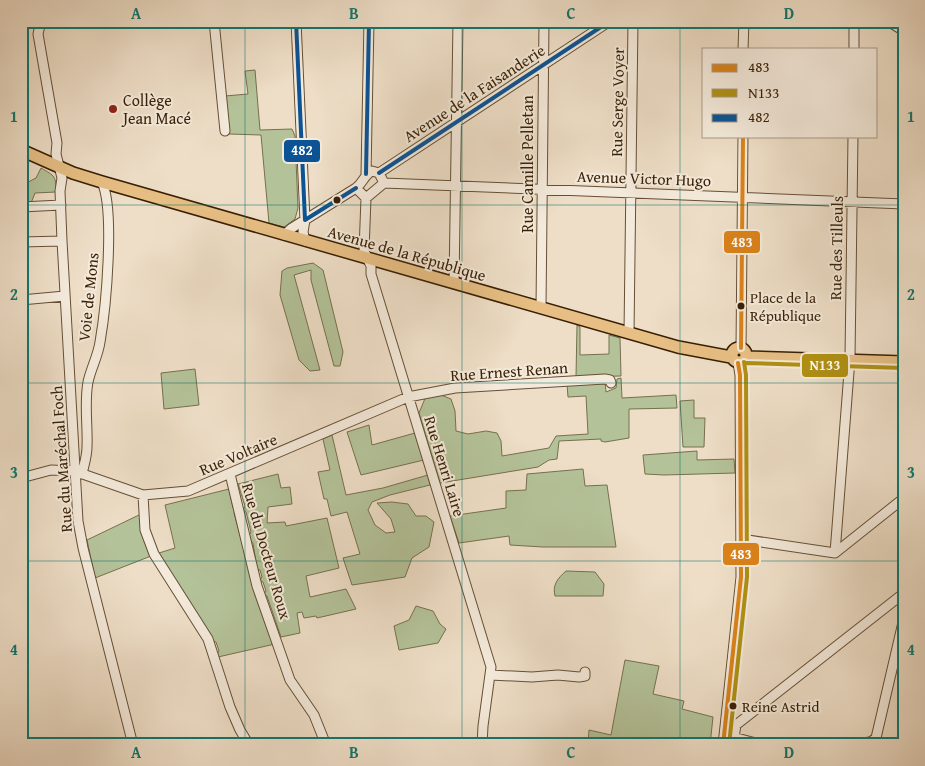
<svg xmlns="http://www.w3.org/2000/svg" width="925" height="766" font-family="'Gentium Book Plus',serif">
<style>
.green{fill:#b4c299;stroke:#76704e}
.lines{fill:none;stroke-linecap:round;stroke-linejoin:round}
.minor-casing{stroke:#664f35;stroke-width:11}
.major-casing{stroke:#381f04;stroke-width:14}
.minor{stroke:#f4eadb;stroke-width:9}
.major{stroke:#e7bf84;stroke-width:11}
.bus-1-casing{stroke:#f4eadb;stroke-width:8}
.bus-2-casing{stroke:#f4eadb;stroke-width:8}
.bus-3-casing{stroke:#f4eadb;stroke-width:8}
.bus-1{stroke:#da8219;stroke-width:4}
.bus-2{stroke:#af9012;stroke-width:4}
.bus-3{stroke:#0b5394;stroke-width:4}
.grid{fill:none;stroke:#0f766e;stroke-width:1;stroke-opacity:0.55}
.poi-dot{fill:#8f2418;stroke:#f4eadb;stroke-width:2}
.bus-dot{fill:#381f04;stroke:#f4eadb;stroke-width:2}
.labels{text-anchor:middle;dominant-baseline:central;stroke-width:4;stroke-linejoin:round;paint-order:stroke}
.bus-label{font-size:15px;fill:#381f04;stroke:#f4eadb;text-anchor:start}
.street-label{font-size:16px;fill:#381f04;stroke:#f4eadb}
.poi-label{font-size:16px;fill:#381f04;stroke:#f4eadb;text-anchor:start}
.line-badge{stroke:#f4eadb;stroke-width:2}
.badge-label{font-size:14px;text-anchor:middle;font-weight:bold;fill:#fff}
.neatline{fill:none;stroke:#0f766e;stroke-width:2}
.grid-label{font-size:16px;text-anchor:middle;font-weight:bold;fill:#0f766e}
</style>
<rect width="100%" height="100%" fill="#eedec7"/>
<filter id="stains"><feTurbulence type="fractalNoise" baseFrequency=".004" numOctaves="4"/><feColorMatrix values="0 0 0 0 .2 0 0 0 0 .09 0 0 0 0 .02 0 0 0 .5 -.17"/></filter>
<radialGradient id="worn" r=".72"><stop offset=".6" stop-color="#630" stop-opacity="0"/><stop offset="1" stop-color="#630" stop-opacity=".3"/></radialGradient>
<!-- green -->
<path class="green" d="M255,70l5,60 32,-1 3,7 3,72 -3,11 -11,8 -15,-4 -8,-88 -32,-1 -4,-38 23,-2 -3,-23z
M41,168c14,8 15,8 15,24l-21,1 -4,10h-10v-13l9,-9 6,-3z
M313,263l10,7 20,82 -3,14h-6l-23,-86v-10l-17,5 26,95 -10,1 -11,-11 -19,-65 2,-24 5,-3z
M577,325l3,2v28l29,-1v-19l11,3 1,38 -45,1z
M195,369l4,36 -35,4 -3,-36z
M621,378l1,20 54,-3 1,13 -48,1v29l-24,4 -4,-1v-2l-42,2 -2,18 -8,1 -11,7 -98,16 -21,-70 7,-17 15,-1 10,4 4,12 1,20 12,3 18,-3 11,2 4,8 1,15 47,-8 7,-12 32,-2 -2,-38 -18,1 -1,-13 38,-2 1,10 10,-4 1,-9z
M694,400v18h11l-1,29h-21l-3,-46z
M369,425l3,20 43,-12 9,27 -63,15 -14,-43z
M332,435l14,60 37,-7 45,-13 2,10 -40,10 -18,7 -4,8 7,15 11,8 9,-1 -4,-13 -14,-16 15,-1 16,2 8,12h10l8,6 -5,25 -17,11 -7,19 -53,8 -9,-27 17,-4 -13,-42 -16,4 -4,-17h-3l-6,-27 12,-2 -7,-31z
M697,451v9l37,-1 1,14 -71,2 -19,-1 -2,-19z
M583,469l2,17 22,-1 9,62h-73l-33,-2 -1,-9 -50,7 -9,-27 56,-8v-17l20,-1 1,-16z
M278,474l3,14 9,-1 2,17 -24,3 -1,16 18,-1 1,4 41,-8 12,50 -33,8 4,21 36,-8 10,20 -39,9 -1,-2 -12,2 -2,-6 -5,1 3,20 -19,4 -14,-41 -3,-2 2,-3 -3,-9 -3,-2 2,-3 -2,-7 -3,-1 -4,-26 -2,-2 -2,-6 2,-3 -5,-20 -3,-2 2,-4 -7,-22z
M229,489l4,19 3,2 -2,3 21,76 -1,3 15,42 3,1 3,9 -57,13 -1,-3 2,-3 -3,-9 -3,-1 -54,-88 16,-5 -10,-43z
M141,514l10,42 -56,22 -8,-38z
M566,571l29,1 9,12 -1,12h-48c-3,-11 3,-18 11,-25z
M416,606l17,5 7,13 6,5 -8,14 -39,7 -5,-24 15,-6z
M625,660l34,6 -6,28 31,7 -2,8 31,8 -3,28h-122l1,-15 22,5z"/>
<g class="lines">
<!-- minor casing -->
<g class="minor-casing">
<path id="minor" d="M41,21l-3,13 19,109 -1,11 6,24 -2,13 2,50 16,280 5,27 50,197
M214,21l11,110
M296,21l9,199 -2,12 2,9
M888,21l16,10
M743,49l1,-28
M854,49v-28
M372,171l7,2 5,10 -18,15 -10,-10c7,-5 8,-13 16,-17z
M379,173l231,-152
M366,174l3,-153
M384,183l520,21
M366,198l-2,53 7,15v8l120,393 -8,59 -1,19
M21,207l40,-2
M284,235l8,-7 64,-40
M21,242l41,-1
M454,283l4,-262
M21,300l44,-4
M541,308l3,-287
M629,333l4,-312
M741,348l2,-212
M82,474c2,-9 5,-18 5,-27 1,-21 -3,-44 1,-65 3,-14 10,-26 12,-40 6,-34 15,-131 2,-160
M230,474l27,112 33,94 24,35 12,30
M21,478l30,-8 23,1 69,24 45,-4 220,-94 47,-9 150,-9 5,1 1,3
M143,495l2,35 9,24 54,85 22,68 10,23 9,15
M741,539l94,14
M835,553l15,-194 3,-223
M835,553l69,-55
M490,675l42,2 26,-2 21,2 6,-1v-4
M729,736l34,9
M734,738l2,-13 168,-132
M723,745l18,-168 -1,-202 -2,-12
M859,745l13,-4 4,-3 28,-120"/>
</g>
<!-- major casing -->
<g class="major-casing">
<path id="major" d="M21,150l52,23 29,9 576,165 53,10
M732 355a7 7 0 1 1 14 0a7 7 0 1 1-14 0Z
M746,357l158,5"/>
</g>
<!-- minor -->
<use href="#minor" class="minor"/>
<!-- major -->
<use href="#major" class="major"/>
<!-- bus-1 casing -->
<g class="bus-1-casing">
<path id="bus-1" d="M741,348l2,-212
M723,745l18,-168 -1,-202 -2,-12"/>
</g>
<!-- bus-2 casing -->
<g class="bus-2-casing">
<path id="bus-2" d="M746,363l158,5
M729,745l18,-168 -1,-202 -2,-13"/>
</g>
<!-- bus-3 casing -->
<g class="bus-3-casing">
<path id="bus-3" d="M296,21l9,199 51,-32
M379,173l231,-152
M366,174l3,-153"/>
</g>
<!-- bus-1 -->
<use href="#bus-1" class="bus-1"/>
<!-- bus-2 -->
<use href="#bus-2" class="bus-2"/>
<!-- bus-3 -->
<use href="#bus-3" class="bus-3"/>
</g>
<!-- grid -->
<path class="grid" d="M245,21v724M462,21v724M680,21v724M21,205h883M21,383h883M21,561h883"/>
<!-- markers -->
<circle class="poi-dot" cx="113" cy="109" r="5"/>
<g class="bus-dot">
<circle cx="337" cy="200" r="4.5"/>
<circle cx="741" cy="306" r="4.5"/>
<circle cx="733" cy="706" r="4.5"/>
</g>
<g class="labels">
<!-- bus labels -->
<g class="bus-label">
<text x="750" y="297">Place de la<tspan x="750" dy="18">République</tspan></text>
<text x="742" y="706">Reine Astrid</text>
</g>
<!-- street labels -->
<g class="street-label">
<text transform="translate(474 93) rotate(-33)">Avenue de la Faisanderie</text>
<text transform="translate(617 102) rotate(-89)">Rue Serge Voyer</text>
<text transform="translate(527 164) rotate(-90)">Rue Camille Pelletan</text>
<text transform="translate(644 178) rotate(2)">Avenue Victor Hugo</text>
<text transform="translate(836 248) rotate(-89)">Rue des Tilleuls</text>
<text transform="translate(407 253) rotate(16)">Avenue de la République</text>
<text transform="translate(88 297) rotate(-84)">Voie de Mons</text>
<text transform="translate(509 371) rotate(-4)">Rue Ernest Renan</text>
<text transform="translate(238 454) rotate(-23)">Rue Voltaire</text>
<text transform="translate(61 459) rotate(-94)">Rue du Maréchal Foch</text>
<text transform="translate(445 466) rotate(73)">Rue Henri Laire</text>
<text transform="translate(267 551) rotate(74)">Rue du Docteur Roux</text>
</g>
<!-- poi labels -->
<g class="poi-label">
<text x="123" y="100">Collège<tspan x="123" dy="18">Jean Macé</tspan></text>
</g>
</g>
<g class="line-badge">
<rect x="283" y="139" width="38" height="24" rx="5" fill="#0b5394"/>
<rect x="723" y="230" width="38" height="24" rx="5" fill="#da8219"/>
<rect x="801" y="353" width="48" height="25" rx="5" fill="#af9012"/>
<rect x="722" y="542" width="38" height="24" rx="5" fill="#da8219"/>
</g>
<g class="badge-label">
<text x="302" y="155">482</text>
<text x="742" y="247">483</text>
<text x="825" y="370">N133</text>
<text x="741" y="559">483</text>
</g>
<!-- margin -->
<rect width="925" height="766" fill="none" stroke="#eedec7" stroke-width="55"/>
<!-- legend -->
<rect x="702" y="48" width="175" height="90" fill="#f4eadb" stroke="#a99985"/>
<rect x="712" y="64" width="25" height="8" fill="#da8219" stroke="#a99985"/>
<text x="748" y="72" font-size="15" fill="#381f04">483</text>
<rect x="712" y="89" width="25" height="8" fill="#af9012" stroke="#a99985"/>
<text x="748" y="98" font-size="15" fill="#381f04">N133</text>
<rect x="712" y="114" width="25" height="8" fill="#0b5394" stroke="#a99985"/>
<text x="748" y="122" font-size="15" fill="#381f04">482</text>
<rect x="28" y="28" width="870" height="710" class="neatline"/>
<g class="grid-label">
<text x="136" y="19">A</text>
<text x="354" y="19">B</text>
<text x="571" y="19">C</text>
<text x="789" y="19">D</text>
<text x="14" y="122">1</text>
<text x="911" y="122">1</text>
<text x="14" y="300">2</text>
<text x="911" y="300">2</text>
<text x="14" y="478">3</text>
<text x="911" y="478">3</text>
<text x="14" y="655">4</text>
<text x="911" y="655">4</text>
<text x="136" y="758">A</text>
<text x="354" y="758">B</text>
<text x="571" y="758">C</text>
<text x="789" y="758">D</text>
</g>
<rect width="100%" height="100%" filter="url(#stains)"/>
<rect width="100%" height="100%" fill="url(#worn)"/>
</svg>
